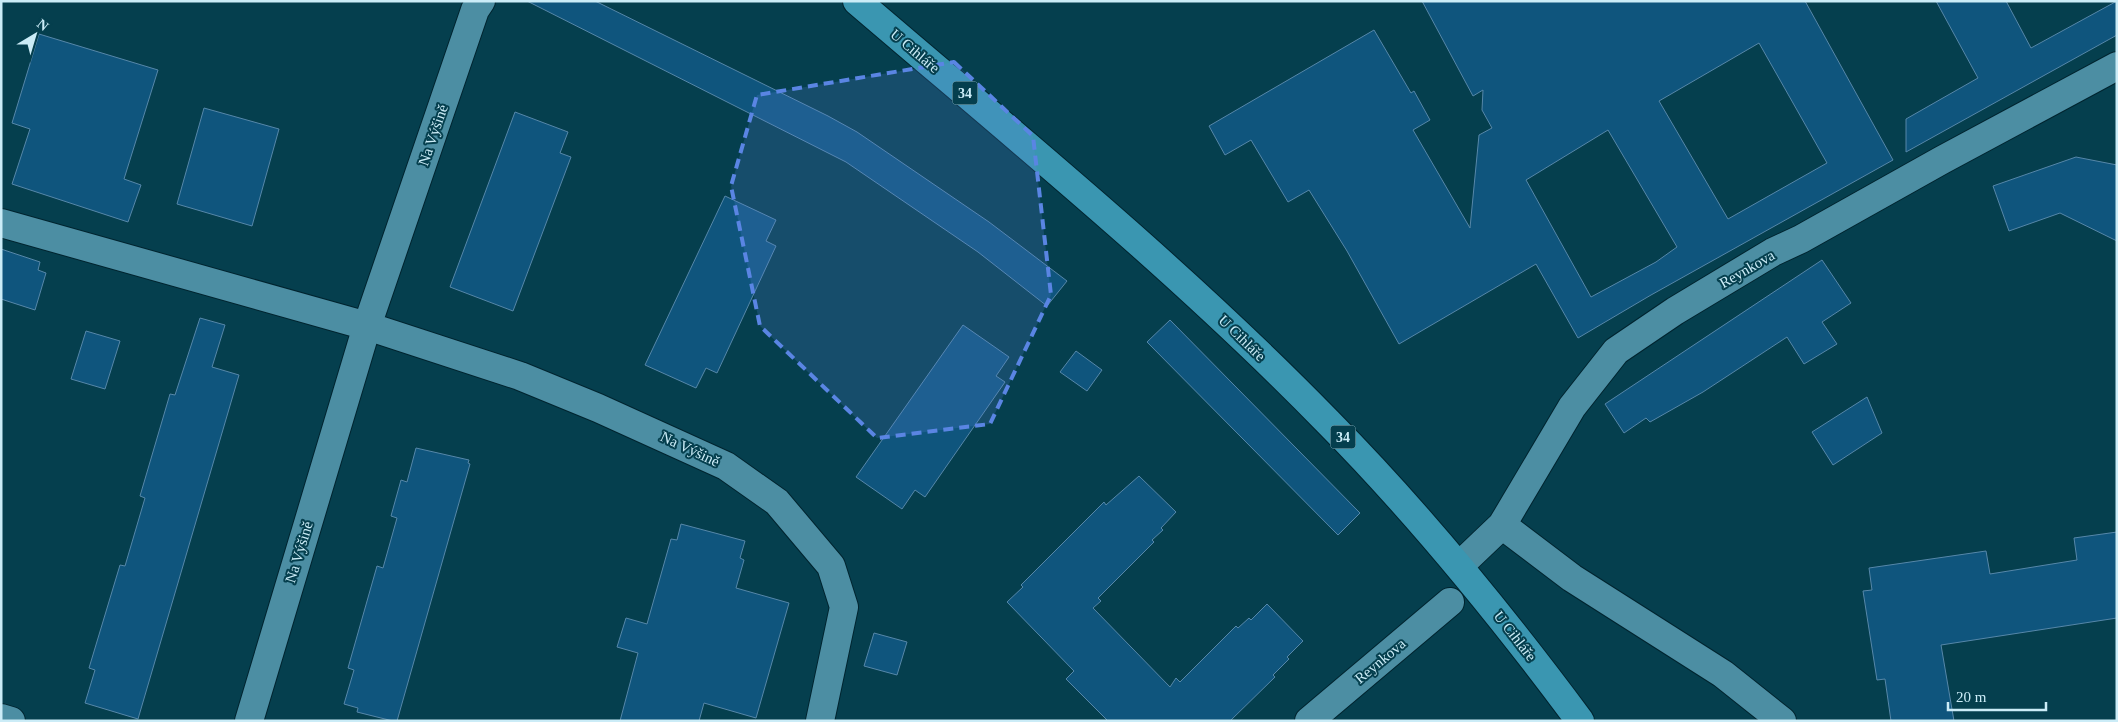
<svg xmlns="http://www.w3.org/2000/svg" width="2118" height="722" font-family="Georgia,serif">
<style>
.building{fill:#0f557d;stroke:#5687a9;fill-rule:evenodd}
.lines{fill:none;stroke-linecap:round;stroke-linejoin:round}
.minor-casing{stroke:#00242f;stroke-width:30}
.major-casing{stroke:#00242f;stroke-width:30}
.minor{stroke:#4c8ea3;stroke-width:28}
.major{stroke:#3a96b1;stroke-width:28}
.marked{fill:#5a85e3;fill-opacity:0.2;stroke:#5a85e3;stroke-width:4;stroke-dasharray:10 6;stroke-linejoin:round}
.labels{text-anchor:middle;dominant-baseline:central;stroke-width:4;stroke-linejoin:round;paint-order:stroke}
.shield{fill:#053f4e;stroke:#90b8c4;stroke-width:1}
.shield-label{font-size:14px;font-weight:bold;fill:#cbecf7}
.street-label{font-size:15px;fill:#cbecf7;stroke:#053f4e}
</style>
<rect width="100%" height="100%" fill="#053f4e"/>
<!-- building -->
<path class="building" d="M527,1h68l233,115 29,16 132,90 78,59 -20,25 -69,-54 -132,-90z
M1422,1h383l88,159 -242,135 -73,43 -42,-74 -137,80 -52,-93 -38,-61 -21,12 -37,-62 -26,15 -16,-29 165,-96 37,63 3,-2 16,29 -17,10 57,98 9,-93 13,-7 -10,-18 1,-20 -10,6zM1759,43l68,120 -99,56 -69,-118zM1608,130l69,117 -21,15 -65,35 -65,-117z
M1936,1h70l25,47 86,-47v34l-211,117v-33l72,-41z
M39,34l119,36 -34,109 17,6 -13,37 -116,-38 18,-55 -18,-6z
M204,108l75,21 -27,97 -75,-22z
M515,112l53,20 -8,21 11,4 -58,154 -63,-24z
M2076,157l41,8v76l-57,-28 -51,18 -16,-45z
M725,196l51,24 -10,21 10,5 -59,127 -11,-5 -10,20 -51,-23z
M1,249l39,13 -2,8 8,3 -11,37 -34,-11z
M1822,260l29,43 -29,19 15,22 -33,20 -17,-27 -84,55 -53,30 -4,-4 -22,15 -19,-29z
M200,318l25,7 -13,42 27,8 -101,344 -53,-16 10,-33 -6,-2 31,-103 5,1 20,-68 -5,-2 30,-102 5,1z
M1170,320l190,193 -22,22 -191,-193z
M963,325l46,32 -13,19 9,6 -80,115 -10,-7 -13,19 -46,-32z
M86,331l34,10 -15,48 -34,-10z
M1076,351l26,19 -15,21 -27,-19z
M1867,397l15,36 -49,32 -21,-33z
M416,448l53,12 -1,3 2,1 -73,257h-4l-36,-9 1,-4 -14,-4 10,-34 -6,-2 29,-102 6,2 14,-50 -6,-2 10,-36 6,2z
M1139,476l37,36 -15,16 2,2 -11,10 2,2 -56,56 3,3 -8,7 77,79 6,-9 4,4 56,-56 2,2 11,-10 2,2 16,-16 36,37 -16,16 2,2 -16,16 2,2 -45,44h-122l-42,-42 8,-8 -67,-69 16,-15 -2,-2 83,-83 2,3z
M681,524l64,17 -5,17 4,2 -8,28 53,15 -33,115 -52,-15 -5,18h-79l18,-68 -21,-6 9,-29 21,6 24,-85 6,1z
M2117,532v86l-176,27 13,76h-63l-6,-42 -8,1 -14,-89 9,-1 -3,-22 117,-17 4,23 87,-14 -3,-22z
M874,633l33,9 -10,33 -33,-9z"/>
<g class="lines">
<!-- minor casing -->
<g class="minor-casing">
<path id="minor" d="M1,223l366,103 153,50 78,32 128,58 51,36 54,64 13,41 -24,114
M1502,525l70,53 151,96 59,47
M1459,566l43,-41 70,-118 44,-56 59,-40 98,-59 28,-13 141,-79 175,-94
M1,718l10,3
M249,721l118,-395 108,-316 6,-9
M1309,721l141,-119"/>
</g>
<!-- major casing -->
<g class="major-casing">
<path id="major" d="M857,1c160,137 324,270 471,421 92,93 174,194 252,299"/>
</g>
<!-- minor -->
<use href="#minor" class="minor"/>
<!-- major -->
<use href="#major" class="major"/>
</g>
<!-- marked area -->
<path class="marked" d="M954,62l79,74 18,159 -61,129 -113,14 -117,-112 -29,-140 26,-91z"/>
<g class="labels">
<!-- shield labels -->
<g class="shield">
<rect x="952.5" y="81.5" width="25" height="23" rx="4"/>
<rect x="1330.5" y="425.5" width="25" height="23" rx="4"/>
</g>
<g class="shield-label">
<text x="965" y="93">34</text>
<text x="1343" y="437">34</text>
</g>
<!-- street labels -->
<g class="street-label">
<text transform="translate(915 51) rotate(40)">U Cihláře</text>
<text transform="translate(433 135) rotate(-71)">Na Výšině</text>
<text transform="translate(1747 269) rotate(-30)">Reynkova</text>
<text transform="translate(1242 338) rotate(44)">U Cihláře</text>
<text transform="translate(690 449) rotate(25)">Na Výšině</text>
<text transform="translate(299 552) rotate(-73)">Na Výšině</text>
<text transform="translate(1515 636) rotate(52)">U Cihláře</text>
<text transform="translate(1380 661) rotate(-40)">Reynkova</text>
</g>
</g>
<!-- border -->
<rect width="2118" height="722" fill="none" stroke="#cbecf7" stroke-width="5"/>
<!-- north arrow -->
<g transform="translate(35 35) rotate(38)" stroke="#053f4e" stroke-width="4" paint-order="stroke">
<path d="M0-4L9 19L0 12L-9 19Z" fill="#cbecf7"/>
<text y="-8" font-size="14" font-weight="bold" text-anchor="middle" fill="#cbecf7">N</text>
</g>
<!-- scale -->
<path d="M1948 702v8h98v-8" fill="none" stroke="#cbecf7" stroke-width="2.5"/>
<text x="1956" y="702" font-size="15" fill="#cbecf7" stroke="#053f4e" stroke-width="4" paint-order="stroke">20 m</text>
</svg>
